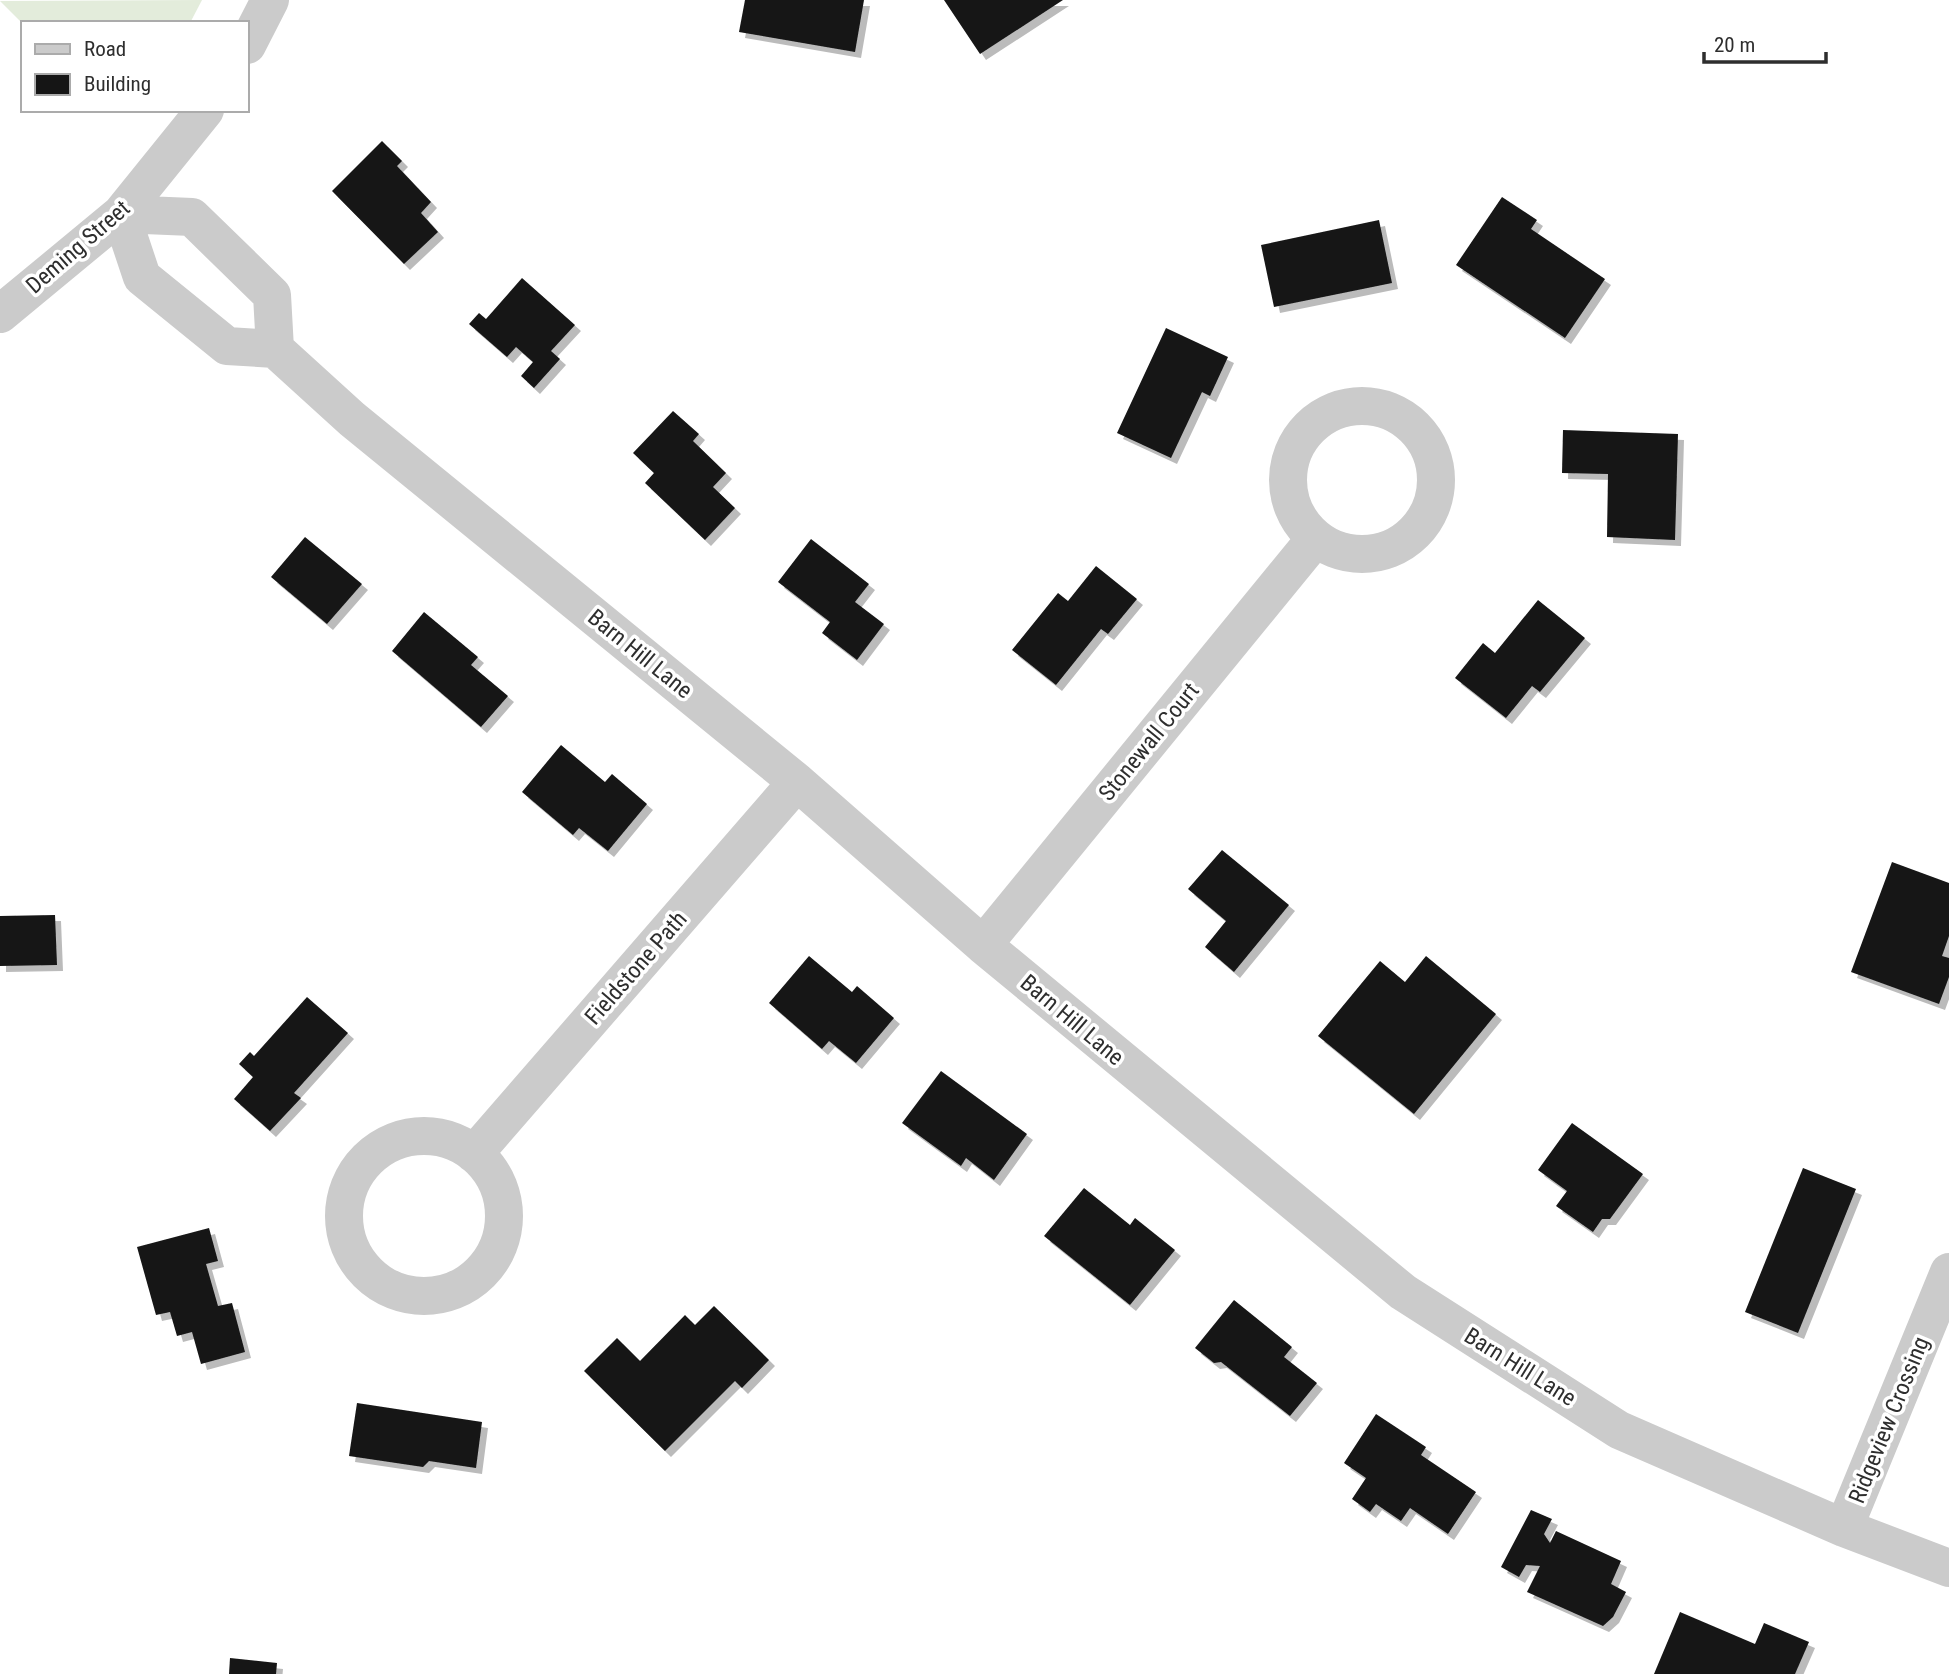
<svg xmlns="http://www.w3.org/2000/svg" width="1949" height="1674" font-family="'Roboto Condensed',sans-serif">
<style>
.green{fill:#e3ecdb}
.building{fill:#151515;filter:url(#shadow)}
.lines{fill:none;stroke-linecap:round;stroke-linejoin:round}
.minor{stroke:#cbcbcb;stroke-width:38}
.labels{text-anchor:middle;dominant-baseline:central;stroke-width:7;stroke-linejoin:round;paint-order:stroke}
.street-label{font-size:23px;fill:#2e2e2e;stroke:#fff}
</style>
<defs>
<filter id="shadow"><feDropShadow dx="6" dy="6" stdDeviation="0" flood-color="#0004"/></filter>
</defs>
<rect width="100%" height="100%" fill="#fff"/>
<!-- green -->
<path class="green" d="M202,0l-12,23 -167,1 -23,-23z"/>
<!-- building -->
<path class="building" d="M745,0h119l-9,52 -116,-20z
M944,0h119l-83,54z
M382,141l20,20 -5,5 34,36 -10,11 17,19 -34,32 -72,-73z
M1502,197l35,23 -6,9 74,50 -40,59 -109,-73z
M1379,220l13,63 -118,24 -13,-62z
M522,278l53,47 -24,26 9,8 -26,29 -13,-12 12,-14 -17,-15 -9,10 -38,-33 10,-11 7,6z
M1166,328l62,29 -18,39 -8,-4 -31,66 -54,-25z
M673,411l26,23 -6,7 33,32 -13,14 22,21 -30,32 -60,-57 9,-10 -21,-20z
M1563,430l115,4 -3,106 -68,-3 1,-63 -46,-1z
M305,537l57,47 -35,40 -56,-47z
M811,539l58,45 -14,18 29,22 -27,36 -35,-27 8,-11 -52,-40z
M1096,566l41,33 -29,35 -7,-5 -45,56 -44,-35 46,-57 10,8z
M1538,600l47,38 -45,54 -8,-6 -26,32 -51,-40 28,-35 12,10z
M424,612l54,45 -7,8 37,31 -27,31 -89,-76z
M561,745l44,37 7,-8 35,30 -39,47 -29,-23 -6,7 -51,-43z
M1222,850l67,55 -55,67 -29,-25 21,-26 -38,-32z
M1892,862l57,21v53l-7,20 7,2v19l-10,27 -88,-32z
M55,915l2,50 -57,1v-50z
M809,956l43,36 5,-6 37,32 -38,45 -27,-22 -7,8 -53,-46z
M1426,956l70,58 -82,100 -96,-78 62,-75 25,21z
M307,997l41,36 -54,60 7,5 -31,33 -36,-32 19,-22 -14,-13 11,-12 4,4z
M941,1071l86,63 -33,46 -28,-22 -5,8 -59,-43z
M1572,1123l71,51 -33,45h-8l-9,13 -37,-26 11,-15 -29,-21z
M1803,1168l53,21 -58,144 -53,-21z
M1084,1188l46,37 5,-7 40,32 -45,55 -86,-69z
M209,1228l9,33 -12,3 12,42 14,-3 13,49 -44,12 -9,-32 -15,4 -7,-24 -14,3 -19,-68z
M1234,1300l58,47 -8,10 33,26 -27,33 -69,-54 -7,1 -19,-15z
M714,1306l55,54 -27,28 -7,-7 -70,70 -81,-80 33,-33 23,23 45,-46 10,10z
M357,1403l125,19 -6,46 -47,-7 -6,6 -74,-11z
M1376,1414l50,33 -5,8 55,37 -28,42 -38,-26 -9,13 -25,-17 -6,8 -18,-13 14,-21 -22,-15z
M1531,1510l21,9 -8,15 6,9 6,-12 65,30 -10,23 15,8 -13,25 -10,9 -76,-34 13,-26 -14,-1 -7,12 -18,-10z
M1680,1612l75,32 9,-21 45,19 -14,32h-141z
M230,1658l47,5 -1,11h-47z"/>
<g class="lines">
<!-- minor -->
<path class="minor" d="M247,45l23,-45
M0,314l121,-100 84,-104
M275,349l-3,-54 -80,-78 -71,-3 21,63 85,69 48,3 77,70 445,363 186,163 420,347 216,138 225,98 105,40
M1288 480a74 74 0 1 1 148 0a74 74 0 1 1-148 0Z
M983,945l332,-406
M344 1216a80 80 0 1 1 160 0a80 80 0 1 1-160 0Z
M474,1154l323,-372
M1844,1528l105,-256"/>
</g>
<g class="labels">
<!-- street labels -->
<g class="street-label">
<text transform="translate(78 247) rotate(-41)">Deming Street</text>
<text transform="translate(640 654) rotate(39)">Barn Hill Lane</text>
<text transform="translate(1149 742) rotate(-51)">Stonewall Court</text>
<text transform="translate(636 968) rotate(-49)">Fieldstone Path</text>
<text transform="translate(1072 1020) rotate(40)">Barn Hill Lane</text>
<text transform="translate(1520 1367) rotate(32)">Barn Hill Lane</text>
<text transform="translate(1889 1420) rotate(-68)">Ridgeview Crossing</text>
</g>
</g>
<!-- legend -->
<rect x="21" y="21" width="228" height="91" fill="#ffffff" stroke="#ababab" stroke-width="2"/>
<rect x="35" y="44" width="35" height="10" fill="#cbcbcb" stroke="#ababab" stroke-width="2"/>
<text x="84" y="56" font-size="21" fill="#2e2e2e">Road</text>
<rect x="35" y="74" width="35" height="21" fill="#151515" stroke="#ababab" stroke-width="2"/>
<text x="84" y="91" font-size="21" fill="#2e2e2e">Building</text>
<!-- scale -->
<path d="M1704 52v10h122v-10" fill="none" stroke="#2e2e2e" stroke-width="3.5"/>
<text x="1714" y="52" font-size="21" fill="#2e2e2e" stroke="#ffffff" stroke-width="5" paint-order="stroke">20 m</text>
</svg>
